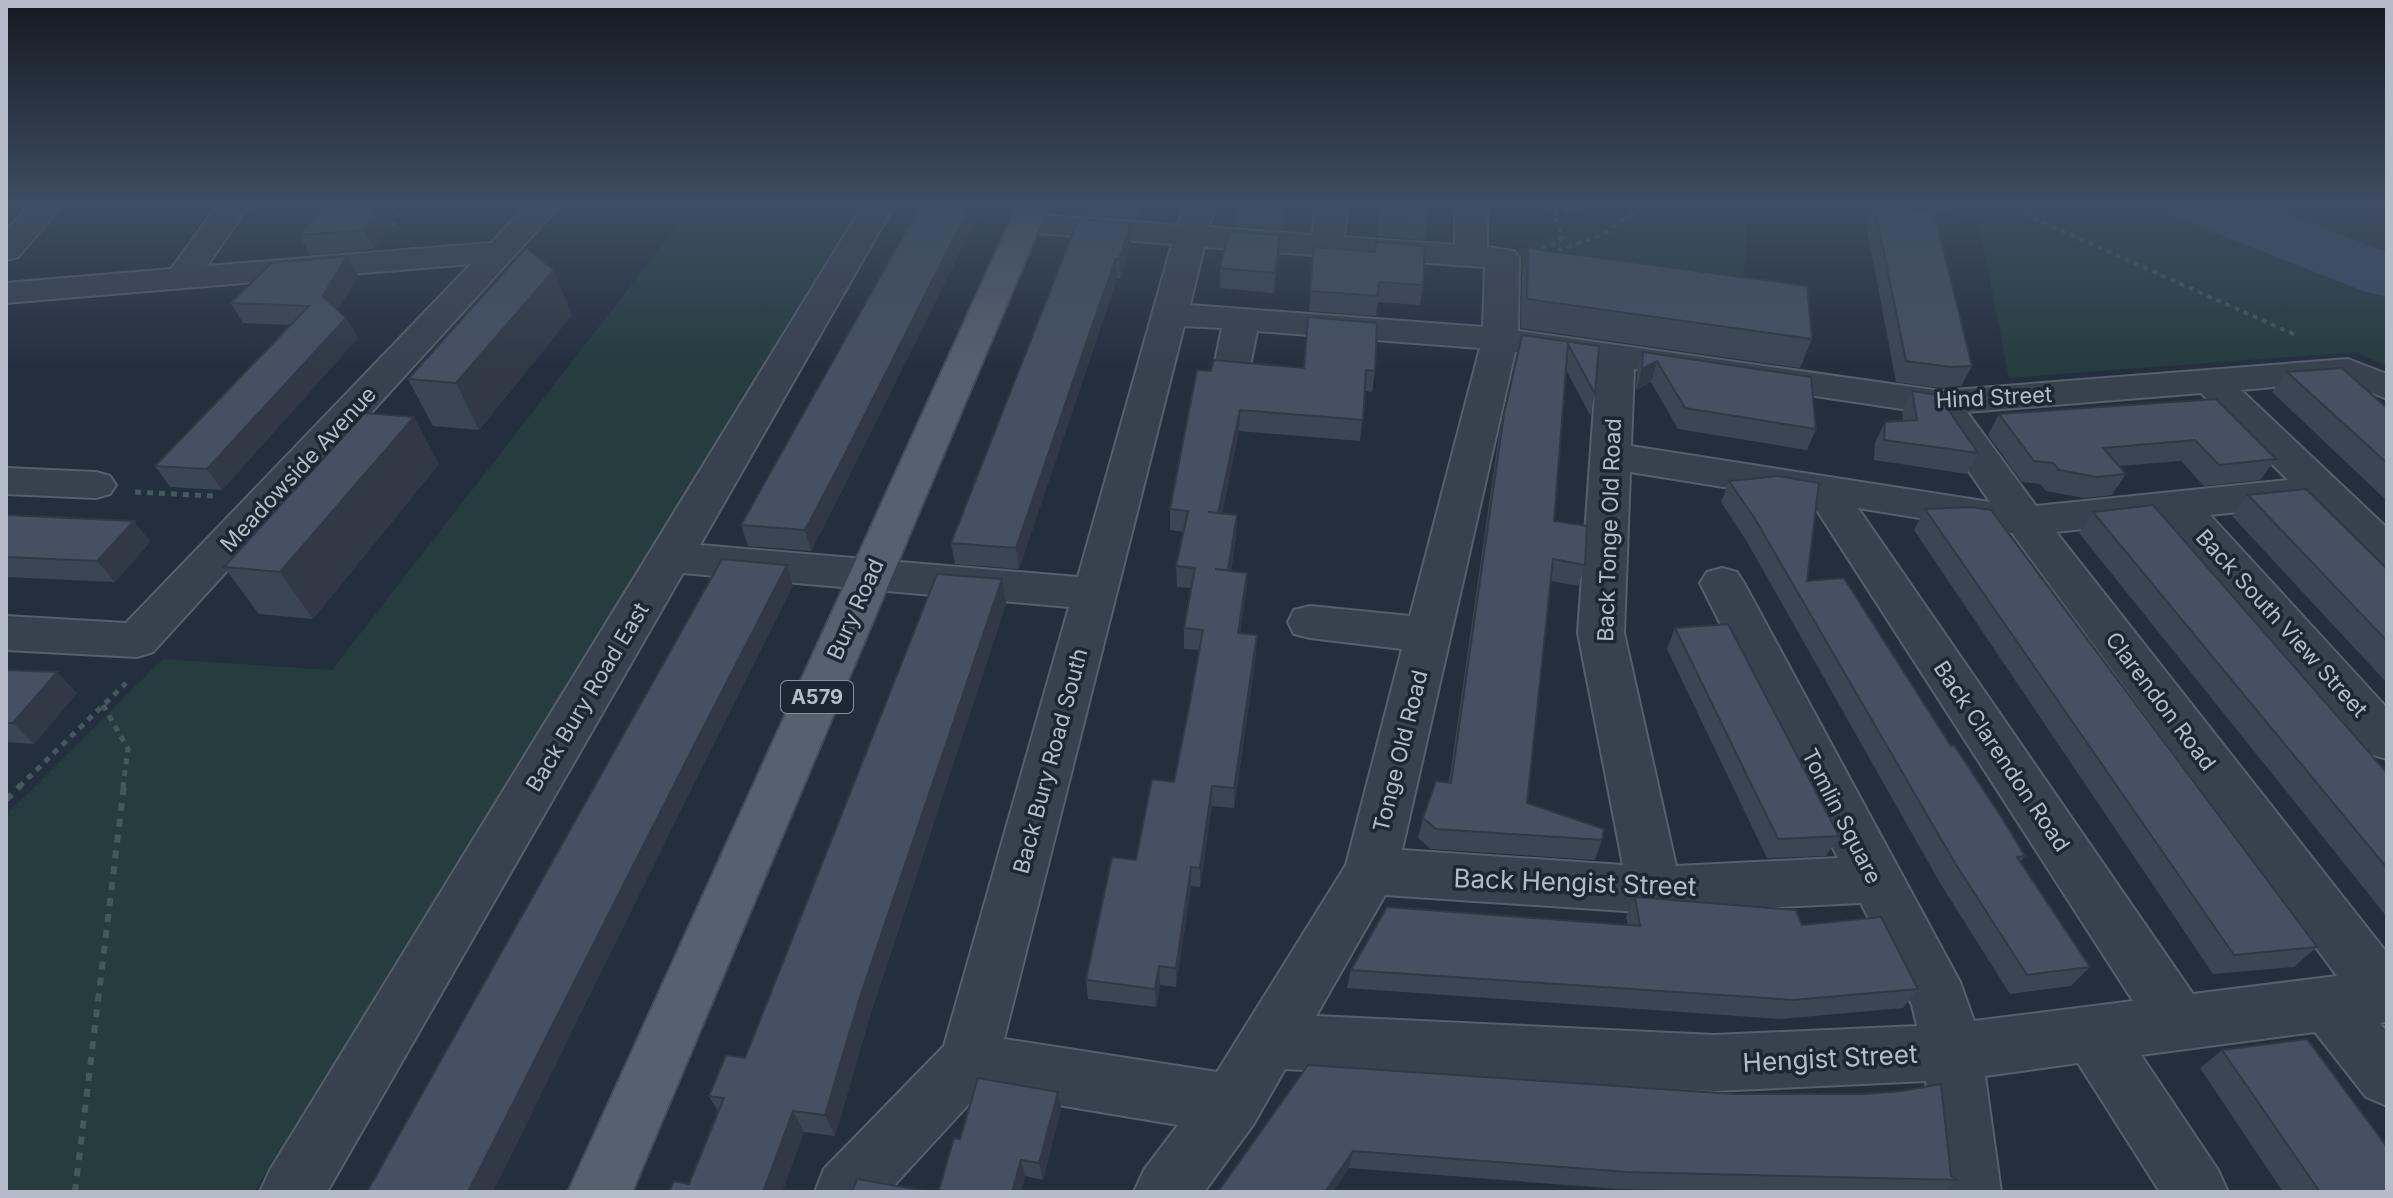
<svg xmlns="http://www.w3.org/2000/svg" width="2393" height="1198" font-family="Inter,sans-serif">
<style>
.green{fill:#263c3f}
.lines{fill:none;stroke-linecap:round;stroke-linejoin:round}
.river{fill:#394c67;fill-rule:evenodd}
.minor-casing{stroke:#565f6c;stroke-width:4}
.major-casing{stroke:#414a57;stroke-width:4}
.path-far2{stroke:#44595c;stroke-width:4;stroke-dasharray:5 5;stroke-linecap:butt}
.path-far1{stroke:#44595c;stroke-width:5;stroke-dasharray:6 6;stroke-linecap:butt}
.path{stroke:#44595c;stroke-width:6;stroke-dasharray:8 8;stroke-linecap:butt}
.minor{fill:#38414e;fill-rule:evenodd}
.major{fill:#56606e;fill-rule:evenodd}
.wall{fill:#3b4654}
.shaded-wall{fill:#303945}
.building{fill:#455162;stroke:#303945;stroke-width:2}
.labels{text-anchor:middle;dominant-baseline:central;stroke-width:7;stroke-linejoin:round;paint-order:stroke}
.shield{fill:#1d2633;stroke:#878f9c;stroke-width:2}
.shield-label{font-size:20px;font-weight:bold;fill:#b4bcc9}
.street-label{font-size:22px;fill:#b4bcc9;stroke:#1d2633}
.near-street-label{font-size:26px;fill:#b4bcc9;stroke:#1d2633}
</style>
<rect width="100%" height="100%" fill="#242f3e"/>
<!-- green -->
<path class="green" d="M696,202h171l-613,990h-248v-377l157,-156 169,11z
M1611,202h136l-3,80 -212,-15 -30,16v-25l81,-34z
M1839,202h548v165l-31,-15 -347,26 -31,-160z"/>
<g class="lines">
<!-- river -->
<path class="river" d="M2164,202h92l131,50v45l-24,-6 -190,-75z"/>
<!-- minor casing -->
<g class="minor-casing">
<path id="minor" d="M32,202h33l-47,55 -12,3v-29z
M220,202h31l-44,64 284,-23 39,-41h33l-410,450 -16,5 -131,-7v-34l120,7 345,-359 -465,39v-20l165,-14z
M865,202h31l-196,343 378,32 94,-333 -158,-13 -5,-7 5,-7 11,-3 153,11 6,-23h32l-7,25 103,8 4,-33h32l-4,35 111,8v-43h32v45l27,4 5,7 -1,73 423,60 407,-32 39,15v25l-44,-18 -102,9 146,138v40l-15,-5 -59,-59 -103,11 177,193v51l-17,-5 -203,-234 -111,12 331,421v69l-7,1 7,9v74l-21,-9 -51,-65 -174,23 77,115 10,22h-68l-82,-129 -93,13 16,116h-64l-11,-111 -212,10 -429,-22 -32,56 -49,67h-70l10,-22 34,-45 -198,-33 -92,100h-73l9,-23 120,-123 125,-439 -386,-34 -356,619h-67l10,-22zM1204,247l281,20 -2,60 -293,-22zM1184,326l38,2 -8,38 5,8 13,3 13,-3 5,-8 7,-35 223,17 -70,268 -100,-10 -16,4 -6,12 6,12 16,4 92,11 -56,216 -129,207 -213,-33zM1515,352l82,12 -19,269 45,232 -221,-15zM1634,369l295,44 61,89 -359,-56zM2201,393l87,87 -252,26 -69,-94zM1630,472l181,29 322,500 -159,20 -14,-39 -216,-399 -7,-11 -15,-4 -15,4 -7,11 138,275 -162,8 -52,-233zM1858,508l154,25 325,443 -144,18zM1385,895l270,18 206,-10 51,102 5,21 -203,9 -398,-19z
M6,468l90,4 14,4 6,9 -6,9 -14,4 -90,-4z"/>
</g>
<!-- major casing -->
<g class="major-casing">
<path id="major" d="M1019,202h31l-418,990h-64z"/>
</g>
<!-- path-far2 -->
<path class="path-far2" d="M1997,202l301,134
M1554,214l40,-12
M392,226l14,-24
M1541,248l16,-5 5,-6 -11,-35
M1548,254l54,-19 47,-33"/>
<!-- path-far1 -->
<path class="path-far1" d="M135,492l78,4
M103,705l25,44 -5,38
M19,787l107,-104"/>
<!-- path -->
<path class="path" d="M6,800l15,-15
M75,1192l49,-407"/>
<!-- minor -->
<use href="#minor" class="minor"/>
<!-- major -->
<use href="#major" class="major"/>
</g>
<!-- wall -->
<path class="wall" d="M332,202h66l2,5 -26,42 -64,6 -11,-20z
M1088,202h56l-6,17 -49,-3z
M1288,202l-5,28 -48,-4 1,-20z
M1380,202l47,18 -3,20 -47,-4z
M1874,204l98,162 -11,20 -20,2 -45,-6 -30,-158z
M1130,224l1,20 -11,35h-3l-98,290 -64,-5 -4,-21z
M1280,235l-1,20 -5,38 -54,-5v-20z
M1314,247l109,38 -3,20 -42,-3 -2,14 -67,-5z
M1528,248l284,91 -12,29 -279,-40 1,-51z
M347,256l11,20 -20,34 8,8 12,20 -136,152 -52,-3 -15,-21 136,-141 -48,-2 -12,-20z
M572,315l-93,115 -46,-4 -25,-47z
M1522,335l77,11 -4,48 -5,21 -24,-45 -12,151 31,44 -7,21 -27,-5 -24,222 75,37 -7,20 -164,-11 -13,-11 5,-20 26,-36 50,-348z
M1643,352l173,77 -9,21 -129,-21 -27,-47 -15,8 1,-18z
M1304,368l71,3 -3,21 -7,-1 -5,50 -121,-10 -17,83 15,1 -1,21 -5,35 16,2 -1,21 -6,39 16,23 -22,152 -22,-2 -12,81 -9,-1 -15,101 -16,-2 -4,22 -68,-8 -2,-19 50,-120 38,-78 15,-74 10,-58 -15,-1v-21l7,-40 -14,-1 -1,-21 8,-34 -14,-2v-21l41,-138z
M2287,372l100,36v93l-115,-109z
M1912,391l66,62 -11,21 -93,-14 1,-17 10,-21 18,-1 -1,-9z
M2216,399l60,60 -16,21 -56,6 -23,-25 -62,5 7,8 -14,21 -28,3 -38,-7 -6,-7 -18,-2 -34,-47 11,-21z
M439,464l-126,155 -54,-5 -35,-47z
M847,481l-36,70 -63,-5 -7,-21z
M1729,481l78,100 144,165 74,110 -5,7 70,104 -19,19 -61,8 -70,-111 -194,-343 -25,-38z
M2248,495l139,74v114l-155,-167z
M1925,509l392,438 -23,20 -81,7 -299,-444z
M2093,512l294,261v144l-308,-384z
M6,515l128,6 16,21 -35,40 -109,-5z
M1002,579l4,25 -137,415 -34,117 -31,-4 -22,60h-113l20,-8 29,-73 -9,-15 36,-38z
M1675,628l164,208 -13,20 -59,2 -100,-209z
M6,670l71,23 -43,51 -28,-2z
M1635,897l167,28 116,64 -15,19 -123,11 -433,-31 4,-18 277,-45 -2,-8z
M2222,1050l165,142h-104l-83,-124z
M1308,1065l643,111 6,4 -14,12h-173l-152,-3 -269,-21z
M1061,1109l-18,71 -18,-4 -4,16h-82v-2l21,-51z"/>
<!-- shaded-wall -->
<path class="shaded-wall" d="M381,202h17l2,5 -26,42 -10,-19z
M972,202h13l-138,279 -36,70 -6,-21z
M1138,202h6l-6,17z
M1285,202h3l-5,28 1,-20z
M1130,224l1,20 -11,35 -1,-20z
M1280,235l-1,20 -5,38 1,-20z
M347,256l11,20 -24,40 -11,-20z
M1116,259l1,20 -98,290 -3,-21z
M554,270l18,45 -93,115 -23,-47z
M346,318l12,20 -136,152 -15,-21z
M1657,361l-6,21 -15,8 6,-21z
M1240,410l-1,21 -21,103v-21z
M414,417l25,47 -126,155 -33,-47z
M1237,515l-1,21 -9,55 1,-21z
M134,521l16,21 -35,40 -18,-21z
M787,565l6,21 -100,200 -200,406h-25l216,-427z
M1247,573l-1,21 -9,60 1,-21z
M1002,579l4,25 -137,415 -34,117 -10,-21 35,-118z
M1257,635l-1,21 -22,152v-20z
M57,672l20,21 -43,51 -21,-21z
M1212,786v20l-12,81v-19z
M1191,867v19l-15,101v-19z
M1159,966l1,19 -4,22 -1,-18z
M1058,1092l3,17 -18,71 -4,-17z
M793,1111l11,21 -22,60h-19z
M1353,1151l-4,17 -16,24h-8z
M1021,1160l4,16 -4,16h-9z"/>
<!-- building -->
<path class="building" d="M332,202h49l-17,28 -65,5z
M922,202h50l-130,258 -37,70 -64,-5z
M1237,202h48l-1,8 -48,-4z
M1380,202h48l-1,18 -48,-3z
M1874,204l60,8 38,154 -21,1 -45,-6z
M1078,220l52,4 -11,35h-3l-23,64 -77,225 -65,-5z
M1229,232l51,3 -5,38 -55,-5z
M1376,242l49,4 -2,39 -44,-3 -1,14 -68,-5 4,-44 61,5z
M526,248l28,22 -98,113 -48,-4z
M1528,248l279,38 5,53 -285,-40z
M347,256l-24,40 23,22 -139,151 -52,-3 154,-160 -78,-3 40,-40z
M1308,317l69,6 -2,48 -9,-1 -3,50 -123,-10 -22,103 -10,-1 29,3 -9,55 -13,-1 32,4 -9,60 19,2 -23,153 -22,-2 -12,82 -9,-1 -15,101 -17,-2 -4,23 -69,-9 26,-123 24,3 16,-81 22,3 15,-74 14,-78 -19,-2 11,-60 -19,-2 12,-55 -18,-2 27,-139 14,1 3,-11 90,8z
M1522,335l77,11 -4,48 -27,-50 -14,177 33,5 -2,39 -32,-6 -26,244 77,26 -2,11 -166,-11 -13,-11 13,-37 15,2 53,-369z
M1643,352l168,25 5,52 -131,-21 -28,-47 -15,8z
M2342,368l45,40v55l-100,-91z
M1912,391l26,4 40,58 -94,-13 1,-18 32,-2z
M2216,399l60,60 -57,6 -24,-25 -92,8 23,26 -29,3 -38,-7 -6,-7 -19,-2 -35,-47z
M365,413l49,4 -134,155 -56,-5z
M1778,476l41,7 -12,98 37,-3 107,168 3,-1 48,73 23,38 -8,1 73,110 -63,8 -72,-112 -200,-344 -26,-38z
M2306,489l81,80v72l-139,-146z
M2153,505l234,268v95l-294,-356z
M1972,507l19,3 326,437 -83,8 -309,-446z
M6,515l128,6 -37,40 -91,-4z
M722,559l65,6 -103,200 -216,427h-101z
M937,574l65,5 -142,418 -35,118 -32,-4 -30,81h-94l5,-11 15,3 35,-86 -15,-2 17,-41 19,3z
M1728,624l111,212 -61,3 -103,-211z
M6,670l51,2 -44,51h-7z
M1635,897l161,13 6,15 79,-8 37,72 -125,11 -442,-30 36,-63 253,19z
M2307,1039l80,108v45h-67l-98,-142z
M1308,1065l427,29h129l38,-3 39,-7 10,92 6,4 -330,-8 -274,-21 -28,41h-107z
M978,1078l80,14 -19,71 -18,-3 -9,32h-61l-12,-2 15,-52 6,1z
M857,1179l74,13h-79z"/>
<!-- sky -->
<linearGradient id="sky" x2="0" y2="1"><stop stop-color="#141a22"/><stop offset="0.55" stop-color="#3f4d63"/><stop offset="1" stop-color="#3f4d63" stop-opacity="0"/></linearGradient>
<rect width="2393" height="370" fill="url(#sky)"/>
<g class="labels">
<!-- shield labels -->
<rect class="shield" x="781" y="681" width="72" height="32" rx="6"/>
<g class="shield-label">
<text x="817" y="697">A579</text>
</g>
<!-- street labels -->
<g class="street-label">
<text transform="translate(1994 397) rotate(-3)">Hind Street</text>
<text transform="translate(298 469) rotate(-47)">Meadowside Avenue</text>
<text transform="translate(1609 530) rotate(-88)">Back Tonge Old Road</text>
<text transform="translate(855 609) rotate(-66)">Bury Road</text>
<text transform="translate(2282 623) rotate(48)">Back South View Street</text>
<text transform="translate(587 697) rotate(-59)">Back Bury Road East</text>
<text transform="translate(2161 701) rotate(53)">Clarendon Road</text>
<text transform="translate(1400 751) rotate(-76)">Tonge Old Road</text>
<text transform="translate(2002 756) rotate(56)">Back Clarendon Road</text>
<text transform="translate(1050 761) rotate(-75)">Back Bury Road South</text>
<text transform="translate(1842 816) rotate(63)">Tomlin Square</text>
</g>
<!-- near-street labels -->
<g class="near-street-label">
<text transform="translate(1575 882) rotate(2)">Back Hengist Street</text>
<text transform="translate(1830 1058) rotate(-3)">Hengist Street</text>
</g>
</g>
<!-- border -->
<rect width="2393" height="1198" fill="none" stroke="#b4bcc9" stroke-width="16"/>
</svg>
